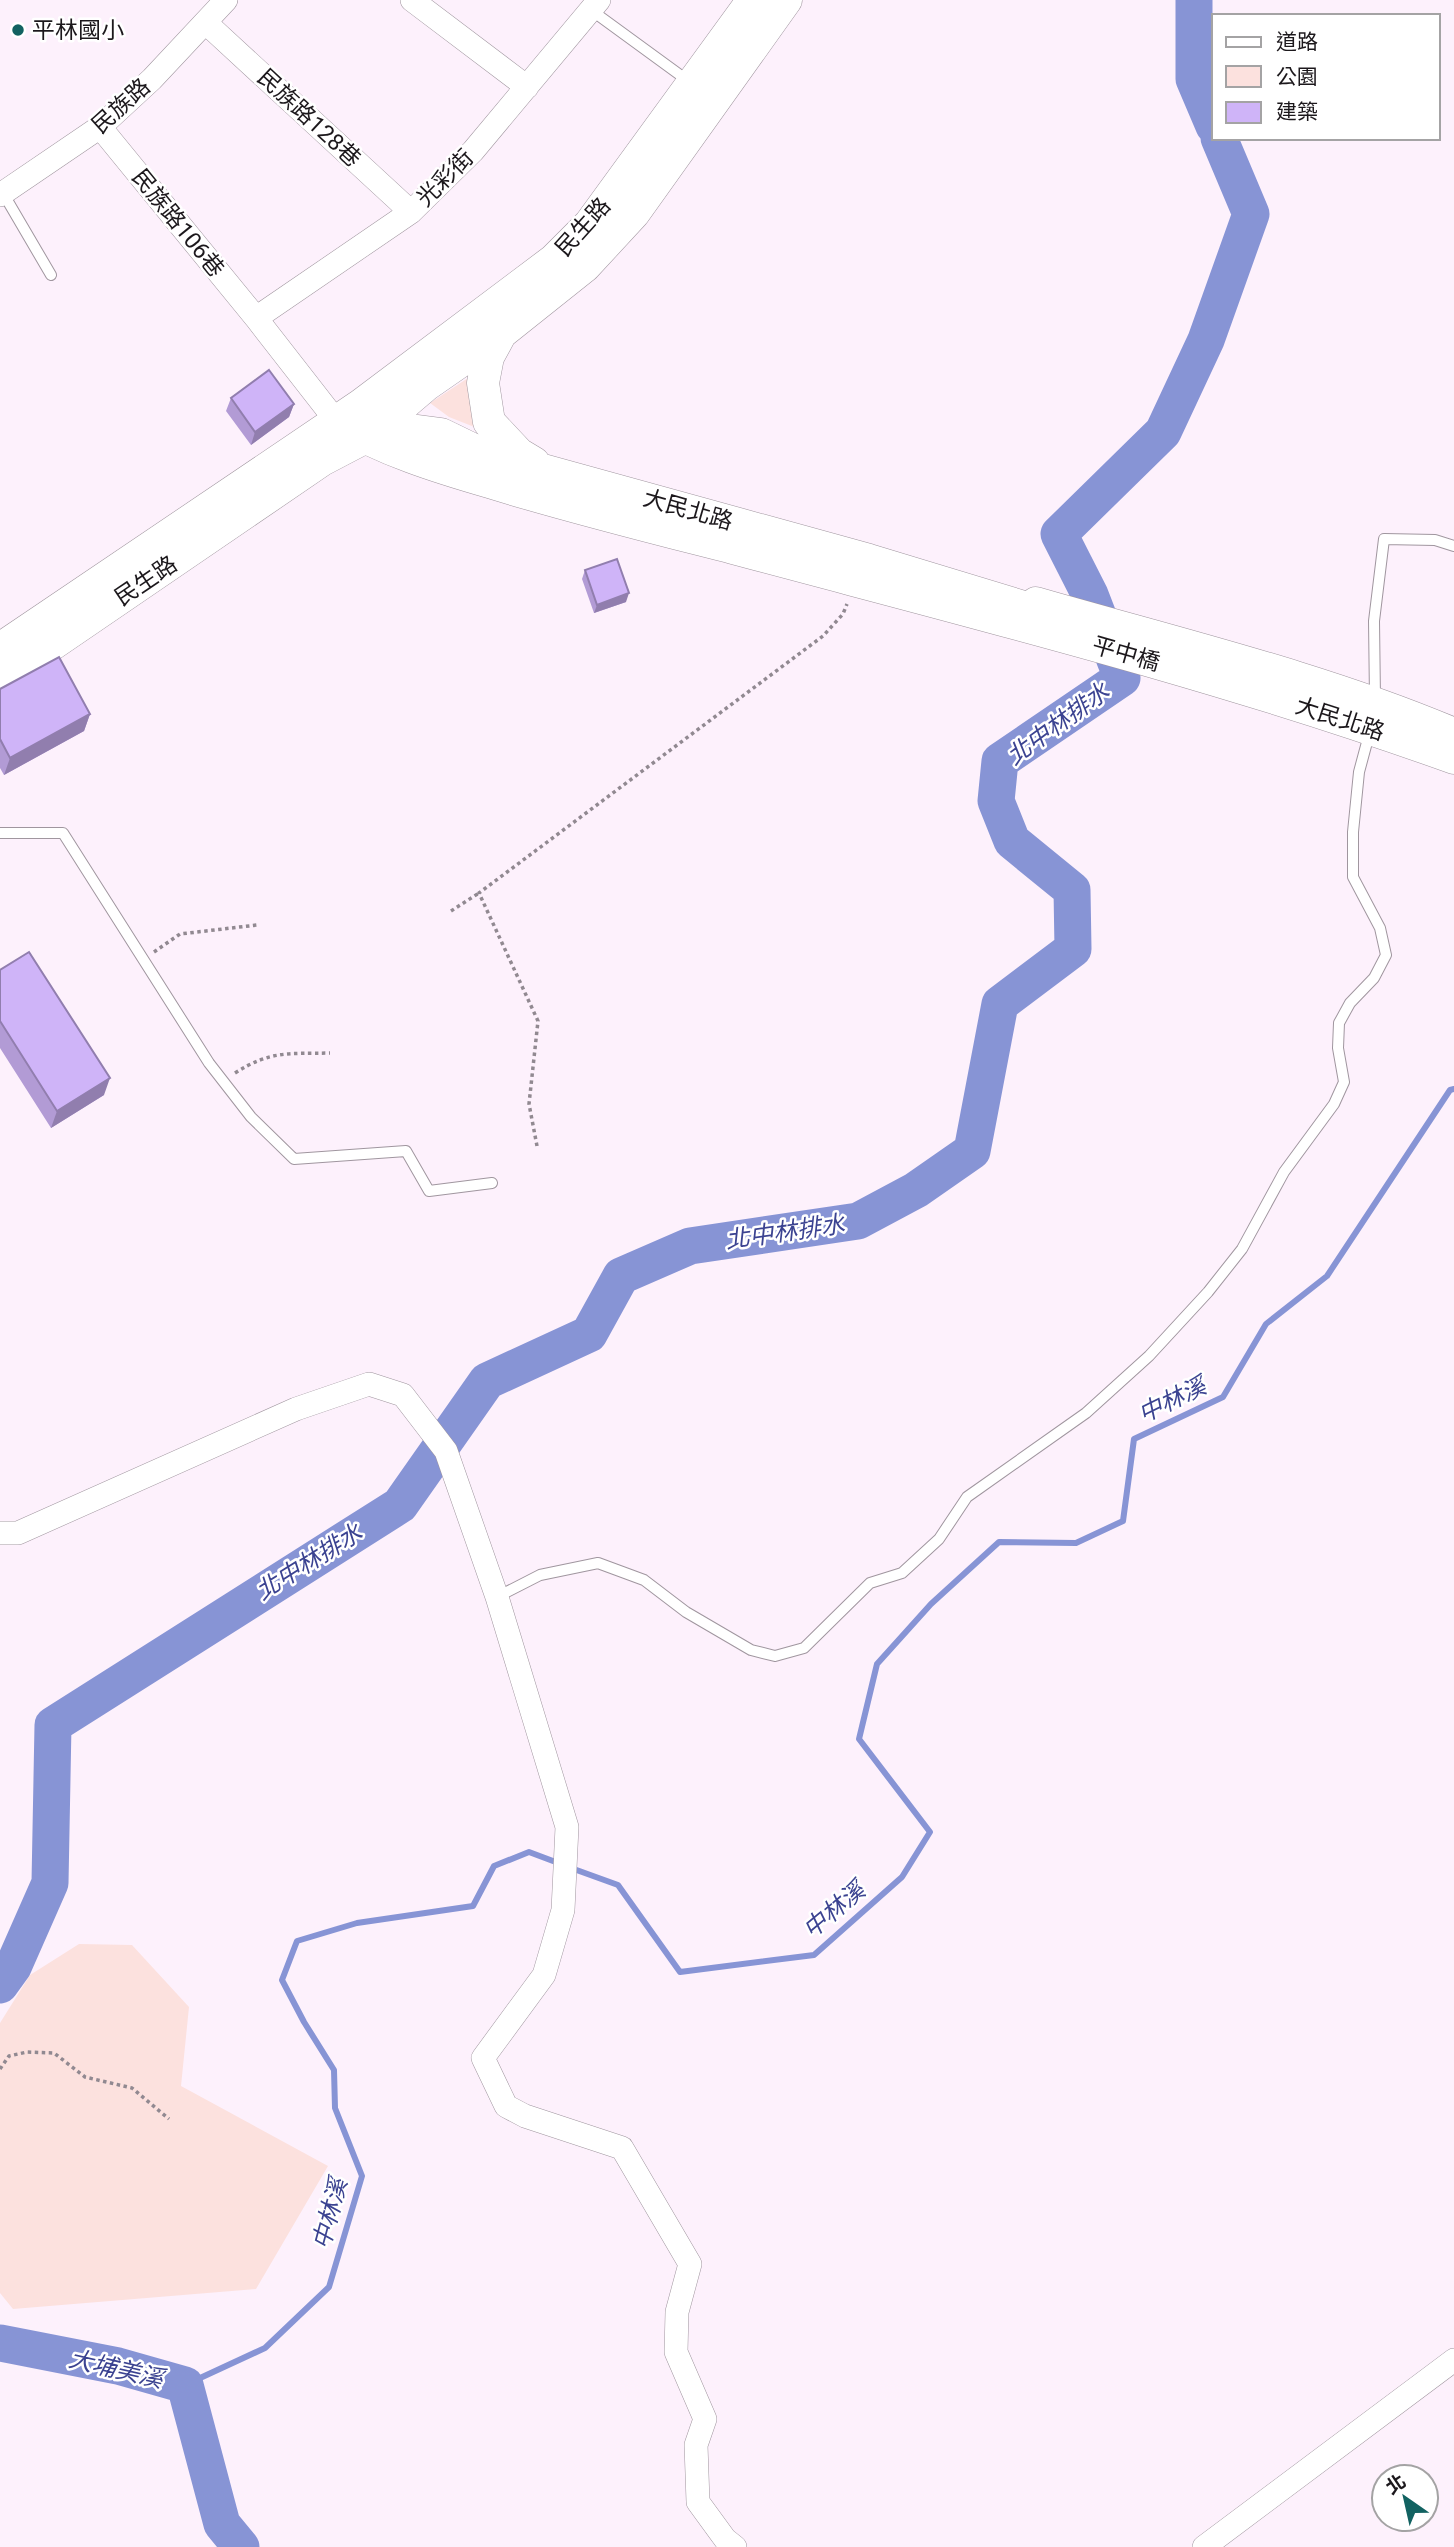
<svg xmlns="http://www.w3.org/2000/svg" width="1454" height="2547" font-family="Roboto,'Noto Sans TC',sans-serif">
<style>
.green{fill:#fce1de}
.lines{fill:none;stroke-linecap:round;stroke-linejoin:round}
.stream{stroke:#8794d5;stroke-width:6}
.river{stroke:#8794d5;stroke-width:37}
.lane-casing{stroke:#a0969f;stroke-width:12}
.street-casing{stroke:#a0969f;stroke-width:24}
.secondary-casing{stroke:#a0969f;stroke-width:33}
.path{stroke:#918991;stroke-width:3.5;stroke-dasharray:3.5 3.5;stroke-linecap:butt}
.lane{stroke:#fff;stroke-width:10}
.street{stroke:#fff;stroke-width:23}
.secondary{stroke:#fff;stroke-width:32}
.wall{fill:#b29bd5}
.shaded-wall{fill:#917eae}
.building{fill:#cfb4f8;stroke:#917eae;stroke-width:2}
.poi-dot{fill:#126261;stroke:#fff;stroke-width:2.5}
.labels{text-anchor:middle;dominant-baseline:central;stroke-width:5;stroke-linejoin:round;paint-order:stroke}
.poi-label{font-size:23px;fill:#1c181c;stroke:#fff;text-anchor:start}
.street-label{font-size:23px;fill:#1c181c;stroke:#fff}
.water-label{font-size:24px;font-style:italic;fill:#3b4391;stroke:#fff}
</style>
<rect width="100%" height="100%" fill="#fdf1fc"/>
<!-- green -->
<path class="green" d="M471,376l16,56 -38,-15 -19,-14z
M79,1944l53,1 57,62 -8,79 147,80 -72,123 -243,20 -13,-16v-270l30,-48z"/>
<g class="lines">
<!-- stream -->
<path class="stream" d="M571,1868l47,17 62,87 134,-17 88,-78 28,-45 -71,-93 18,-75 54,-60 68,-62 77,1 47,-22 11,-82 89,-42 43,-73 61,-48 123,-186 4,-1
M185,2385l80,-37 64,-61 33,-111 -27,-68 -1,-38 -30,-48 -22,-42 15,-39 60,-18 116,-17 21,-40 35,-14 32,12"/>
<!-- river -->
<path class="river" d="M1194,0v79l20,47
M0,1985l13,-18 37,-84 3,-158 347,-220 87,-124 102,-47 32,-58 69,-30 168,-25 58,-31 56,-39 28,-147 73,-55 -1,-59 -60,-49 -16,-40 4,-40 122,-83 -32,-83 -31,-61 104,-102 43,-92 45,-126 -32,-76
M0,2343l118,23 67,19 37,139 19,23"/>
<!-- lane casing -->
<g class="lane-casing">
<path id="lane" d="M591,10l100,73
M3,193l48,82
M1375,699l-1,-78 10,-82 51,1 19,6
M0,833h63l146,230 42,54 43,42 112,-8 23,40 63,-8
M497,1597l43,-22 58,-12 46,17 42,32 65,38 24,6 29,-8 66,-65 32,-10 37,-34 28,-42 119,-84 63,-57 59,-64 34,-43 42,-77 50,-68 10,-22 -6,-34 1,-25 11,-20 24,-25 12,-23 -6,-27 -27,-51v-45l6,-60 11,-41"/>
</g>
<!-- street casing -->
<g class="street-casing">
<path id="street" d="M412,0l115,87
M206,23l205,189
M100,127l156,191 81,104
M0,195l100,-68 52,-48 74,-79
M256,318l155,-106 62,-61 126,-151
M0,1533h18l278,-124 73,-25 34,11 43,56 51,146 70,230 -4,83 -19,65 -61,83 23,48 19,10 97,32 68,116 -13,48 -1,40 29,67 -9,26 2,57 27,37 10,8
M1204,2547l250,-187"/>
</g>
<!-- secondary casing -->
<g class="secondary-casing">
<path id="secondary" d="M501,333l-13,24 -5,26 6,39 30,32 15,9
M337,422c46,28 100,45 152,60 81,25 162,45 244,66 242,65 485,125 721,210
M357,423l84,11 37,18 391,108 161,49 6,-6c138,40 286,75 418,131
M0,649l361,-244 193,-145 36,-36 163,-224
M0,680l322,-220 42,-22 62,-53 75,-52 84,-67 49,-53 152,-213"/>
</g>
<!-- path -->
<path class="path" d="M451,911l28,-18
M154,952l26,-18 77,-9
M235,1073c36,-23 54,-19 95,-20
M537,1146l-8,-42 9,-83 -59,-128 344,-257 20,-22 4,-10
M0,2069l9,-13 18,-4 27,1 31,24 47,11 37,31"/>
<!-- lane -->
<use href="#lane" class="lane"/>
<!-- street -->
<use href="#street" class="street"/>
<!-- secondary -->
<use href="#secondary" class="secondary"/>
</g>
<!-- wall -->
<path class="wall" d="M231,398l63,6 -5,13 -38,28 -25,-34z
M585,570l41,32 -32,11 -12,-34z
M0,689l90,25 -6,17 -80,44 -4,-7z
M0,970l104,125 -53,33 -51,-80z"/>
<!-- shaded-wall -->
<path class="shaded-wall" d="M294,404l-5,13 -38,28 4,-13z
M629,593l-3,9 -32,11 3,-8z
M90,714l-6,17 -80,44 6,-17z
M110,1078l-6,17 -53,33 6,-17z"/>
<!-- building -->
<path class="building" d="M269,370l25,34 -39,28 -24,-34z
M617,559l12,34 -32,12 -12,-35z
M59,657l31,57 -80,44 -10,-19v-50z
M29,952l81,126 -53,33 -57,-90v-51z"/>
<!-- markers -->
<circle class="poi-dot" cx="18" cy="30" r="7"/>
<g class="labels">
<!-- poi labels -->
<g class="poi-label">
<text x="32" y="30">平林國小</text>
</g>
<!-- street labels -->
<g class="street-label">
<text transform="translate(121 106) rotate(-42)">民族路</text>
<text transform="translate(309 118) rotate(43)">民族路128巷</text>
<text transform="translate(445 178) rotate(-45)">光彩街</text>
<text transform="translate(178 223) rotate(51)">民族路106巷</text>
<text transform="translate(583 227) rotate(-48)">民生路</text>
<text transform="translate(688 510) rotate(16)">大民北路</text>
<text transform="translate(146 581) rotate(-34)">民生路</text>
<text transform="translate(1126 654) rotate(16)">平中橋</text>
<text transform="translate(1340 719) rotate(18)">大民北路</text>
</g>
<!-- water labels -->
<g class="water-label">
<text transform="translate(1058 724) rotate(-36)">北中林排水</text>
<text transform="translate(785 1232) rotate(-8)">北中林排水</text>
<text transform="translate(1172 1400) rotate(-26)">中林溪</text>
<text transform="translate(309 1562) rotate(-32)">北中林排水</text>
<text transform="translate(834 1910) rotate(-40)">中林溪</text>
<text transform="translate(330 2214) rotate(-75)">中林溪</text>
<text transform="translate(116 2369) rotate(13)">大埔美溪</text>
</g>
</g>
<!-- legend -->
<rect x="1212" y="14" width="228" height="126" fill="#ffffff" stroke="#a4a3a4" stroke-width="2"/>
<rect x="1226" y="37" width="35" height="10" fill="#ffffff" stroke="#a4a3a4" stroke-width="2"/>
<text x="1276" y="49" font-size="21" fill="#1c181c">道路</text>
<rect x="1226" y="66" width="35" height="21" fill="#fce1de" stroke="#a4a3a4" stroke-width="2"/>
<text x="1276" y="84" font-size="21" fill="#1c181c">公園</text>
<rect x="1226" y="102" width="35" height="21" fill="#cfb4f8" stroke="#a4a3a4" stroke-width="2"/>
<text x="1276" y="119" font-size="21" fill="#1c181c">建築</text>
<!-- north arrow -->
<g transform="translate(1405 2498) rotate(326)"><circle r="33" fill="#ffffff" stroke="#a4a3a4" stroke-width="2"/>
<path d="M0-5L12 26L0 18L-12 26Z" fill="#126261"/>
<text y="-10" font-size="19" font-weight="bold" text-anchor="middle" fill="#1c181c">北</text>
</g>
</svg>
